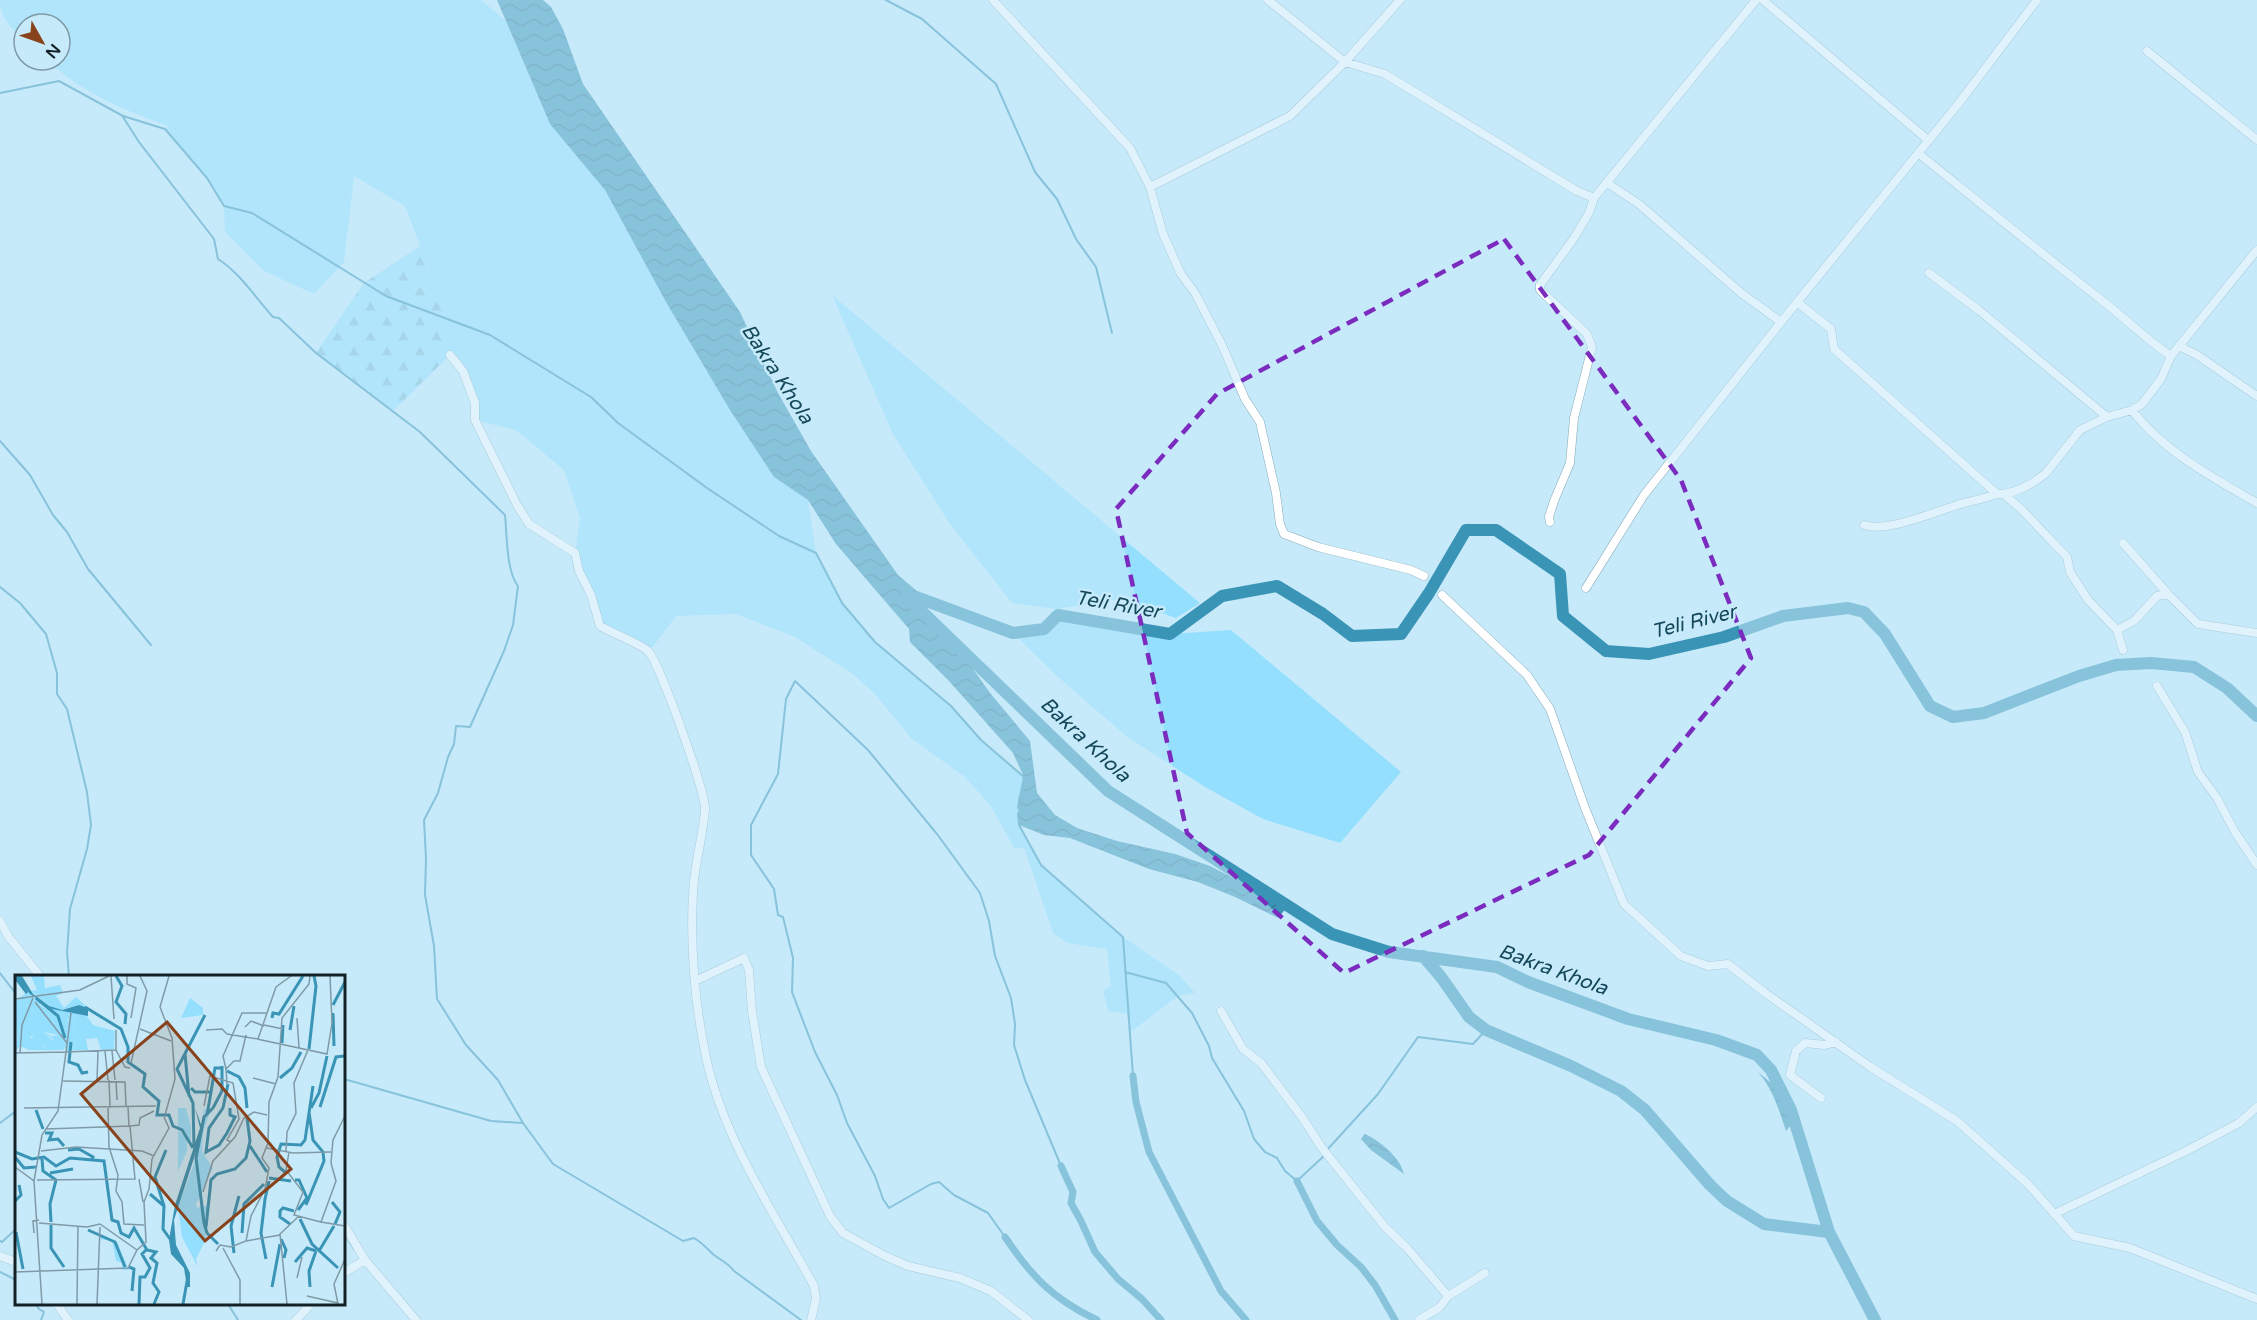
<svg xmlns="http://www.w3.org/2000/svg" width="2257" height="1320" font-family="'Varela Round',sans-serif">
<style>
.grass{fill:#95dffe}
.forest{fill:url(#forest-firs)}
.water{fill:url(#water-waves)}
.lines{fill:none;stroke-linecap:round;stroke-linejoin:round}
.stream{stroke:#3a94b6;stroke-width:2}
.canal{stroke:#3a94b6;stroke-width:7}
.river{stroke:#3a94b6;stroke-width:12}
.street-casing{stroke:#86a9b8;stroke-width:9}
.street{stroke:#fff;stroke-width:8}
.marked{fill:none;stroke:#7b2cbf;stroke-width:4.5;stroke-dasharray:12 8;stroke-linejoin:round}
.labels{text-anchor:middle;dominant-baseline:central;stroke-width:5;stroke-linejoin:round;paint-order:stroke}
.water-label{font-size:20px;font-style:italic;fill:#144759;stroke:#c6eafa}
.inset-river{fill:none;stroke:#3a94b6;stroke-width:3}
.inset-road{fill:none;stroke:#7f9aa6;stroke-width:1.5}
.view{fill:#88421c;fill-opacity:0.15;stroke:#88421c;stroke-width:3}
.inset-edge{fill:none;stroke:#142227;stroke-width:3}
</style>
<defs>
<pattern id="forest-firs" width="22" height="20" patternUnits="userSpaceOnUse" patternTransform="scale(1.5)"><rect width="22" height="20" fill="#95dffe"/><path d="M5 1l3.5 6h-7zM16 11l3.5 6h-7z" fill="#80bfda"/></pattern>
<pattern id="water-waves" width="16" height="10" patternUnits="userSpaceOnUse" patternTransform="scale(1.5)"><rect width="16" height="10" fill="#3a94b6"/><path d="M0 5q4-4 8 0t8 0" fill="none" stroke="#307894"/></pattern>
</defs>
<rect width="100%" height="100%" fill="#c6eafa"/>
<!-- grass -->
<path class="grass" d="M0,0h481l24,20 45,104 55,66 61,112 64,108 44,67 34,23 8,53 26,50 33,39 76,63 30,35 43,37 -6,23 1,25 22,40 82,72 56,38 16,18 -17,3 -49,37 -2,-19 -19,-3 -5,-21 8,-4 -4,-37 -40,-6 -14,-10 -29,-86 -9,2 -25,-44 -25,-28 -54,-39 -36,-44 -22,-20 -58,-37 -59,-23 -60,2 -27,36 -49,-26 -25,-73 5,-35 -16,-48 -48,-40 -41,-10v-17l-12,-32 -13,-16 -2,-36 -43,-113 -51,-30 -10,86 -30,32 -50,-23 -39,-39 -1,-26 -17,-28 -42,-49 4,-3c-44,-15 -88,-34 -122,-66h13v-36h-36v16c-13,-12 -24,-22 -24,-40z
M832,295l368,308 -24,15 -54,-19 -66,10 -44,-6 -62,-79 -57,-90z
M1058,615l112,19 61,-4 170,142 -61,71 -77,-24 -58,-32 -79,-51 -69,-60 -44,-43 31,-4z"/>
<!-- forest -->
<path class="forest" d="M420,246l28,73 2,36 -57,56 -77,-58 48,-70z"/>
<!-- water -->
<path class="water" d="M497,0h46l8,7 12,22 20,55 157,228 38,81 33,58 87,124 33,28 -15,2 39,38 35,50 40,48 7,52 18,22 22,13 40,13 58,13 35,12 78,40 -10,12 -43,-21 -37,-15 -49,-13 -79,-31 -26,-3 -25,-10 -1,-25 6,-23 -11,-24 -64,-72 -39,-39 -1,-13 -73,-85 -28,-44 -34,-23 -44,-67 -64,-108 -61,-112 -55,-66z
M1758,1072l35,29 5,15 -12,15c-7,-21 -13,-42 -28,-59z
M1365,1134c15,7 35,23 39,40l-33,-24 -10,-11z"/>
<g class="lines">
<!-- stream -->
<path class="stream" d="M886,0l36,19 74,65 39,88 22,27 19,40 20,28 16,66
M0,93l59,-12 64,35 42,13 42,49 17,28 28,7 134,83 104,39 101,62 27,26 89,65 72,48 37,17 26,50 33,39 76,64 30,34 43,37 -6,31
M123,117l16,25 75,97 4,20c22,14 37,38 55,58l6,1 37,35 104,79 85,83c2,19 1,56 13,71l-5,39 -9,26 -34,76 -14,-1 -2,18 -6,13 -10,36 -14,27 2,38 -1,37 9,51 3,53 29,46 32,35 25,43 30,41 130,77 11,-3c9,5 13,11 20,17 8,6 14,8 20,16l67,49
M0,441l30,34 23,40 14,17 21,37 63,76
M0,587l20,16 26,31 11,39v21l10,15 20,83 4,33 -4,24 -17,60 -3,43 2,24
M1018,813l1,12 22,40 82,72 10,139
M1125,972l41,11 26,30 17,33 3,12 32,53 10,28 11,13 12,6 8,13 12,10 28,-26 2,-5 51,-56 40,-57 55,7 13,-14
M0,973l16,21
M344,1079l147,42 32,2
M0,1123l16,-12
M344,1233l10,16
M1005,1237l-17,-24 -34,-18 -15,-13 -8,2 -42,24 -6,-9 -8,-23 -28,-53 -10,-28 -22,-43 -23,-60 1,-34 -10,-41 -5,-2 -4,-26 -23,-34v-30l27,-51 8,-75 9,-18 73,69 69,84 43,59 9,28 6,35 16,42 4,26 -1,21 11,35 36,86
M0,1241l2,1 14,-13
M0,1272l16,8
M36,1304l3,5 5,3 -3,8
M228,1304l10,16"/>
<!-- canal -->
<path class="canal" d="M1133,1076l3,26 13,50 72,139 25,29
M1061,1166l12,26 -2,11 10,18 14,31 23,27 24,20 19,21
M1297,1181l20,40 20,24 24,22 14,18 20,35
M1005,1237c27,40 48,62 92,83"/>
<!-- river -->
<path class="river" d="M906,596l202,195 224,143 57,18 108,15 31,15 100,37 88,21 41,15 14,15 20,40 38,122 46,88
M916,597l97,36 31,-4 14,-14 112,19 52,-38 55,-10 46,28 29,22 49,-2 28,-41 37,-63h30l64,44 3,42 43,35 43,3 75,-17 59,-21 65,-8 16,4 21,22 45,72 23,11 31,-4 95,-37 37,-11 35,-2 43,4 33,21 30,28
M1423,956l18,21 28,40 17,13 85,36 50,25 24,19 65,75 17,16 37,23 64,8"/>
<!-- street casing -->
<g class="street-casing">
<path id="street" d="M993,0l137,148 20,39 13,47 18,40 14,19 27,52 23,54 15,23 16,71 4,31 4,10 34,13 93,23 13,6
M1268,0l77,62 40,12 192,117 17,7 162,-198
M1763,0l165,140
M2147,51l110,89
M1918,153c62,50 123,100 186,149 23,18 43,38 67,54
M1607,183l32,21 102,89 40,29
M1150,187l140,-71 55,-54 55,-62
M1929,273l51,38 127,106
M1798,303l33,26 3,20 163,145c16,1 36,-10 49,-21l34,-43 27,-13 25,-7 10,-6 19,-25 10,-23 86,-106
M2179,346l18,9 60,41
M450,355l13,16 12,32v17l42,85 12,19 46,29 4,18 12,24 9,31c12,7 39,17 48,25 11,10 58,142 57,158 -2,28 -11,56 -12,85 -3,52 2,112 13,163 17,81 68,156 108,229l2,13 -5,21
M2132,410c31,41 81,68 125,93
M2005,495l17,15 45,47 3,15 18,28 29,30 6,20
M1550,522l-1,-5 5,-16 16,-38 4,-45 18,-71 -5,-13 -47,-44v-5l34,-47 15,-25 5,-15
M1864,525c22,8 74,-14 96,-21 13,-3 25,-6 37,-10
M2123,543l45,51
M1586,588l58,-93 137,-173 178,-219 78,-103
M1442,595l85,80 23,34 35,99 39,96 57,52 27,10 20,-2 36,28 105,74 88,55 71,63 46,52 56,12 127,51
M2117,630l17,-9 23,-25 11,-2 30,30 59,9
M2157,686l28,46 13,40 19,26 18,34 22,33
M0,921l8,15 32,40
M695,981l49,-23 5,12 3,41 9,56 69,149 13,17 42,23 23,10 52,12 31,13 37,29
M1221,1011l22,38 18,14 41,54 20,31 63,79 22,21 41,48 -8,11 -21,13
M1821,1098l-31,-23 6,-24 9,-8 20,2 11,-3
M2054,1214l132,-63 53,-28 18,-16
M344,1225l21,35 51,60
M0,1256l16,6
M344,1273l21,-13
M1448,1296l37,-23
M57,1304l11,16
M296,1320l15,-16"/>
</g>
<!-- street -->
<use href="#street" class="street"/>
</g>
<!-- marked area -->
<path d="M0 0H2257V1320H0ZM1504,239l177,241 70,178 -162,197 -245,118 -157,-140 -71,-324 101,-115z" fill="#c6eafa" fill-opacity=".55" fill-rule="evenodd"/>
<path class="marked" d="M1504,239l177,241 70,178 -162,197 -245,118 -157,-140 -71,-324 101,-115z"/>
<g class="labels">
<!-- water labels -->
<g class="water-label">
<text transform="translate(777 374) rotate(57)">Bakra Khola</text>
<text transform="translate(1118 605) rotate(10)">Teli River</text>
<text transform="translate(1694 622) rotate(-14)">Teli River</text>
<text transform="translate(1085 740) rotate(43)">Bakra Khola</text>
<text transform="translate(1553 970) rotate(20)">Bakra Khola</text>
</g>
</g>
<!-- overview -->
<g transform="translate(15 975)">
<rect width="330" height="330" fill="#c6eafa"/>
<path d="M0,1l30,29 28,8 2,37 -9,2 -1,-5 -2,3h-34l-9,-4 -5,5v-10h11l-8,-3 3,-3 -4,-7 15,11 3,-12 7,21h3l-1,-4 4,5 5,-10 -9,-7 8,4 7,-1 3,-10 7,-6h-10l-18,-15 -12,2 -14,-5 11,-8zM16,1h13l1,12 15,-3 3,8 -7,3 8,12 12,-11 12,11 -9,-3 -19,5 -11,-4 -18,-15 6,-1zM175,23l13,10v7l-22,3zM163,133h8l5,19v13l-4,-1v12l-9,20v-41l8,8 -8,-12zM189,134l6,2 -7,22 -1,19 11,16 -17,36 1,4 10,-3 1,4 -4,15 2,15 -10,20 2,8 -16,-30 -4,-30 20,-54z" fill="#95dffe"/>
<path d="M0,26l14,5 9,-3 22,16 7,-2v16l-5,-9 -3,11 -15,-3 10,10 -6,7 -4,-5 1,4 -4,-1 -6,-13 -5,3 4,4 -17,-13 4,7 -3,3 7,2 -1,5 -7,-2zM69,37l9,13 22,6 -1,18 -13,1 -4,-12 -11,1 2,11h-13l-2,-37zM85,260l17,7 12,28h-7v-7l-6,-2 -4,-20 -13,-2z" fill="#95dffe"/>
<path d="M0,1h7l11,18 16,12 13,4 17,-5 9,3v8l-36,-7 -22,-15zM180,133l8,22 -29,90 2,25 14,28v14h-3l-3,-19 -13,-14 -2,-14 6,-35 25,-77z" fill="#3a94b6"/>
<path class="inset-river" d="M101,1l6,10 -6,16 10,12 -1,10M0,2l12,16M21,23l22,18 7,22M318,30l12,-23M70,32l36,22 7,18v15l17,12 -2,13 16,14 -2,14h12l4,11 9,4 11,18M318,38l1,33M257,43l1,-5 6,1 24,-38M275,55l4,-24M56,67l-2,20 9,3 4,8 6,-1M267,68l1,-18M294,74l7,-63 -2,-10M170,79l4,42M212,96l12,6 6,11 2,20M265,103l12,-10 9,-16M176,113l4,4h16l-4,23M196,117l4,-24h6M305,132l16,-50 9,-1M198,133l-9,9 -8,41 8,65 3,10 11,11M198,133l9,-17v-25M208,133l-14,20 -3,24 13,-7 8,-12 8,-16 -5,-2v-7M208,133l5,-24M296,133l8,-15 8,-37M21,135l7,19M30,158h7l-3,7 9,-1 6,7M235,171l17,26M179,172l-1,-44 -16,-34 28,-54M53,175l11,-1 14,8 -1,4M0,177l17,7 12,-2 12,9 14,-8 34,3 8,59 6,2 3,11 8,4 5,-9 13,22 9,2 -5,6 6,5 -4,20 6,9 -5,12M0,182l9,11 12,-1M27,184l1,12 13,9 -6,24 1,18M35,198l23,-4M271,198l-7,-6 -2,-10 4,-13 20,1 4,-5 8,-54M254,203l22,3M280,205h4l8,18 -9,12M135,219l14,12 -1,23 7,10M250,224l-4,34 5,26M250,224l4,-18M0,226l6,-6 -2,-10M317,227l8,10 -5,12M291,230l18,-44 -1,-9 -10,-12 -4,-28M149,231l-9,-29 11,-27M285,244l12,25 26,24M275,249l-10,-7v-6l3,-3 11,3M36,250v23l13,19M191,252l5,-47 6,-6 18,-5 11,-11 4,-17 -3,-23M73,255l27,12 10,25M1,257l7,37M227,258l2,-29 20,-20M266,264l5,11 -2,8M304,276l15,-25M219,278l-3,-27 8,-30M280,287l12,-14 9,3M114,292l5,2 -2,22M257,312l8,-43M295,312l-1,-16 7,-20M124,329l1,-27h5l5,-9 -8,-14 4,-4M168,329l5,-28"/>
<path class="inset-road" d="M96,1l3,43M112,1v8l9,4 -5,30M0,24l65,-9 29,-14M20,27l32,41M56,38l-5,39 50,-2v-20M282,43l2,30M249,50l19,4M230,52l6,-6 13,5M125,54l31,12M191,55l16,-1 5,5 31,5 18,-52 15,-11M242,64l70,15 5,-31 -2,-47M101,75l9,17 5,1M90,76l3,29M97,76l3,29M0,78l51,-1 -8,59 -16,24 -8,46M5,78l2,-28 11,-27M116,88l16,-72 -7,-15M211,94l-3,-13 19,-43h25M238,103l23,6M82,105l1,-29M94,105l1,28M48,106l62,1 1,25M101,106l1,19M212,109l-1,-15 8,-8h6l6,-26M189,131l6,-30 23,7 6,36 -12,21 4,2M113,132l1,19M9,133l132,-2M93,133l1,39 9,28 -2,16 6,11 2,22 20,1M150,140l10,-36 -3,-41 -12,-31 9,-31M115,151l9,-1 1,-7 14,-7M252,173l26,5 38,-1M26,176l35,-4 66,4 12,5M271,176l1,-19 9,-19 -2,-30 14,-33M274,177l-3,18 17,22 -9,23 27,7 15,-41 -5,-18 2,-23 12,-24M0,192l19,14 8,123M124,204l4,23M22,205l98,-1 -5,-53 -84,3M188,217l10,-31 22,-24 9,-19 10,-6 13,3M306,247l24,4M24,248l48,4 13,-3 37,26M19,258l-1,-12 6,-1M231,266l34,-6M208,273l17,32v24M201,276l4,-6 11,2 15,-6 5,-25 14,-27 4,-21 -7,-10 6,-15 1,-41 9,-25 4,-59 27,-34 1,-8M0,297l113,-4 9,-18 9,-8 -2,-40 5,-13 3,-30 17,-31 -5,-11M282,303l5,-21M292,321l31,7M62,329l1,-78M82,329l3,-77M272,329l-7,-70 19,-18M323,329l-4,-20 11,-25"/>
<path class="view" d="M152,47l124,147 -86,72 -124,-147z"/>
<rect width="330" height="330" class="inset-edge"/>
</g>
<!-- north arrow -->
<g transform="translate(42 42) rotate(130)"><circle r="28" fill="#c6eafa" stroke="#7f9aa6" stroke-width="1.5"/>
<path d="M0-4.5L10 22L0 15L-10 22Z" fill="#88421c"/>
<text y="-9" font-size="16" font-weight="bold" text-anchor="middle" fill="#142227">N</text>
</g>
</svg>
